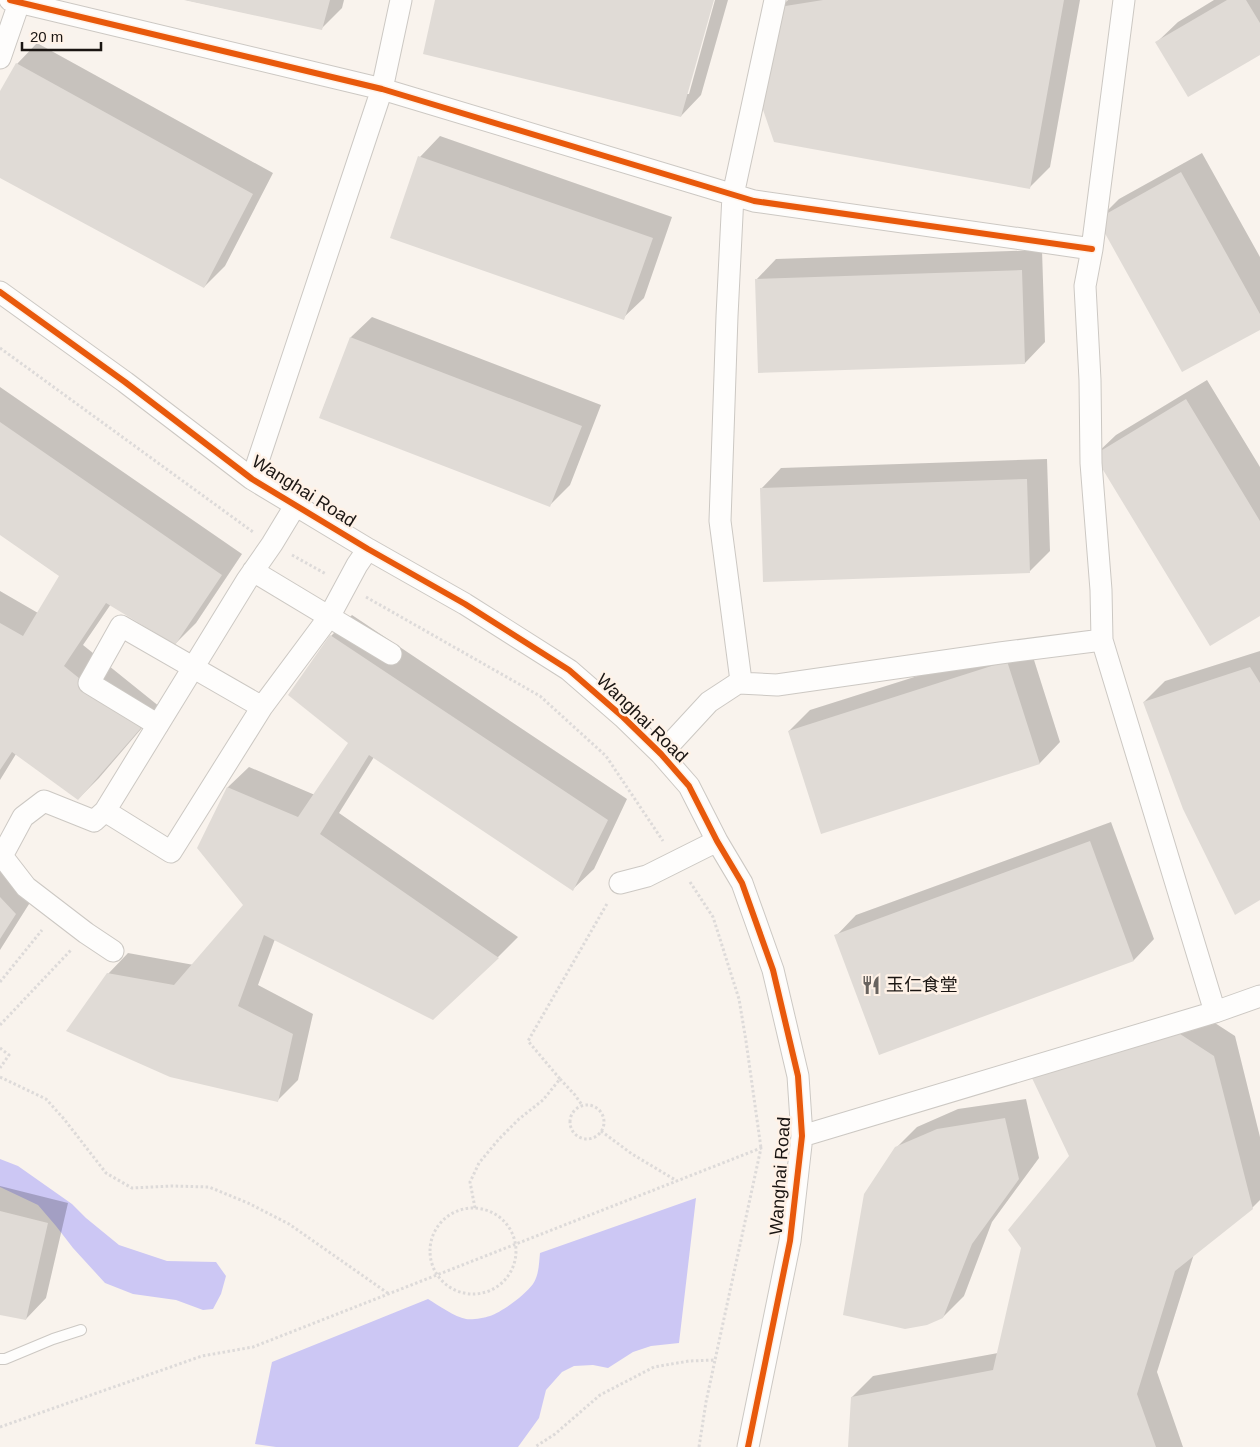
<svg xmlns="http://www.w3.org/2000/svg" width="1260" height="1447" font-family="Helvetica,'Noto Sans SC',sans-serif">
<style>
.water{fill:#ccc7f4}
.shadow{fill:#0003}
.building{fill:#e0dbd6}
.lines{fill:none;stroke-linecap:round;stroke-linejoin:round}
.service-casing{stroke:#ccc8c3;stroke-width:12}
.minor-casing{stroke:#ccc8c3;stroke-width:23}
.path{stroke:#dddad9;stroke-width:3;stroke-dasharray:2.5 2.5;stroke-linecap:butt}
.service{stroke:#fefdfc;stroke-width:10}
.minor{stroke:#fefdfc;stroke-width:21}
.cycleway-casing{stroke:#fff2e7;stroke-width:9}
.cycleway{stroke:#e8590c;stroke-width:6}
.labels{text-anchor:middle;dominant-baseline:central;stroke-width:5;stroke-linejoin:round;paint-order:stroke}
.street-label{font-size:18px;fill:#1a1512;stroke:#fff2e7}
.poi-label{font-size:18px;fill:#1a1512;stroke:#fff2e7;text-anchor:start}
</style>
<rect width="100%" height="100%" fill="#f9f3ed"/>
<!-- water -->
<path class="water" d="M0,1159l18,7 54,38 14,14 33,27 48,16 49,1 10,14 -5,18 -8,15 -10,1 -27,-10 -43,-6 -28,-11 -32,-35 -17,-22 -18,-21 -38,-18z
M696,1198l-17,145 -28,3 -18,6 -25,16 -15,-3 -19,1 -12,6 -16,18 -7,28 -21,29h-242l-21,-3 17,-82 156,-63c10,6 27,18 38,20 6,1 18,-1 24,-3 12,-4 35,-21 43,-32 6,-9 6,-21 7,-31z"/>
<!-- shadow -->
<path class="shadow" d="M186,0h158l-2,8 -21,21z
M436,0h276l-26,94h3l26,-94h13l-27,95 -20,21z
M788,0h292l-30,167 -20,20 -250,-179z
M1214,0h46v54l-103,-12 21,-20z
M37,43l236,130 -48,93 -21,21 -204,-110v-83l17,-30z
M440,136l232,81 -28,81 -21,20 -203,-161z
M1202,153l58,104v71l-162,-108 21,-21z
M1042,250l3,92 -20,21 -269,-83 20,-21z
M372,317l229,88 -31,80 -20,20 -230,-88 31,-80z
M1207,380l53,87v147l-165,-159 21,-20z
M0,387l242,167 -46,69 -21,21 -64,-40 -28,41 77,62 -61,71 -21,21 -62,-45 -16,26v-189l38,22 22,-37 -60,-42z
M1047,459l3,92 -20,20 -269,-82 20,-21z
M352,615l275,184 -33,70 -21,20 -199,-132 -35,56 179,124 -20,20 -223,-18 -17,46 55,29 -15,66 -21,21 -169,-127 20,-21 66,12 50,-60 -45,-57 29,-61 21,-20 66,28 35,-53 -19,-106z
M1028,641l32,101 -20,21 -218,69 -33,-101 21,-21z
M1260,651v248l-116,-197 21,-21z
M1111,822l43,117 -20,21 -255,93 -43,-117 20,-21z
M0,855l36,38 -36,57z
M1198,1012l37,24 25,101v63l-8,8 -58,46 -37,118 26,75h-333l2,-50 21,-21 125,-23 72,-197z
M1026,1099l13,59 -47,64 -28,74 -21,21 -47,-169 21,-21 41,-18z
M0,1186l68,17 -22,95 -20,21 -26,-6z"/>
<!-- building -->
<path class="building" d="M184,0h146l-8,30z
M435,0h279l-33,117 -258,-63z
M823,0h241l-34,189 -256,-47 -15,-44 20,-91z
M1227,0h19l14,23v32l-72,42 -33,-55z
M16,63l237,131 -49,94 -204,-110v-87z
M418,156l235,82 -29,82 -234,-82z
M1181,172l79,142v16l-78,42 -85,-153z
M1022,270l3,94 -267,9 -3,-94z
M350,337l232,89 -32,81 -231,-89z
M1186,399l74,122v95l-50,30 -116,-191z
M0,422l222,153 -47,70 -69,-42 -42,63 77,62 -63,72 -66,-48 -12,18v-147l23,13 36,-60 -59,-41z
M1027,479l3,94 -267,9 -3,-94z
M330,635l278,185 -35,71 -204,-136 -49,79 179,124 -66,62 -169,-85 -26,71 55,28 -15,68 -108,-25 -104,-46 41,-58 67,12 69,-80 -46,-57 30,-61 71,30 50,-74 -60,-48z
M1007,661l33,103 -219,70 -33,-103z
M1250,667l10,16v217l-25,15 -52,-106 -40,-107z
M1090,841l44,120 -255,94 -45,-120z
M0,897l16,17 -16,25z
M1177,1032l37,24 39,153 -78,62 -38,123 19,53h-308l3,-50 142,-27 28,-122 -13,-18 61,-74 -38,-80z
M1005,1118l14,61 -47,65 -29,74 -16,7 -22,4 -62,-14 21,-121 31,-47 42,-18z
M0,1211l48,12 -22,97 -26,-5z"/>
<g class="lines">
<!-- service casing -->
<g class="service-casing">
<path id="service" d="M0,1359h5l48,-20 28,-9"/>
</g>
<!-- minor casing -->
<g class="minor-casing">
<path id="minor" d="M10,0l372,89 372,112 338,48
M0,58l20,-58
M0,292l125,90 127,97 116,70 97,55 104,66 54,47 38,37 28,32 28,55 25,42 31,87 25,106 4,60 -12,105 -42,206
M252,479l130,-390 19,-89
M253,571l138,83
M1102,640l-1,-50 -10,-127 -1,-83 -5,-94 7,-37 32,-249
M739,683l38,2 223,-32 102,-13 113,372
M262,707l67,-90 28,-52 11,-16
M661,754l48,-52 32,-21 -21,-160 7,-205 6,-121 42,-195
M105,811l66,41 91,-145 -141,-81 -32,57 69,42
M620,883l27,-7 70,-35
M113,951l-27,-18 -60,-46 -24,-31 21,-39 21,-16 50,20 11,-10 142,-231 25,-36 23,-38
M802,1136l413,-124 45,-16"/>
</g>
<!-- path -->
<path class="path" d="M0,348l253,184
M292,555l34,19
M366,597l174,99 66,60 57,85
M690,882l23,35 26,82 7,42 15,107
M0,982l42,-52
M0,1025l71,-75
M0,1048l9,7 -9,13
M0,1077l46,22 18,20 42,54 26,15 40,-2 37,1 39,16 41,21 100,70
M560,1079l15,16 7,10
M570 1122a17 17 0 1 1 34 0a17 17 0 1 1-34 0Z
M601,1131l31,23 45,27
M475,1208l-5,-26 9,-19 20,-24 20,-20 24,-19 17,-21 -32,-38 80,-139
M430 1251a43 43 0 1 1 86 0a43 43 0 1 1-86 0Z
M0,1427l202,-71 51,-9 508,-199 -46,212 -26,1 -35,6 -54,28 -45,39 -20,13
M699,1447l7,-45 9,-42"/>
<!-- service -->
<use href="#service" class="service"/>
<!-- minor -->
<use href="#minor" class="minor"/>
<!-- cycleway casing -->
<g class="cycleway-casing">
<path id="cycleway" d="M10,0l372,89 372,112 338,48
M0,292l125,90 127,97 116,70 97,55 104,66 54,47 38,37 28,32 28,55 25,42 31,87 25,106 4,60 -12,105 -42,206"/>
</g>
<!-- cycleway -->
<use href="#cycleway" class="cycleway"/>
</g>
<!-- icons -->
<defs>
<g id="restaurant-bare" transform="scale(1.5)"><path d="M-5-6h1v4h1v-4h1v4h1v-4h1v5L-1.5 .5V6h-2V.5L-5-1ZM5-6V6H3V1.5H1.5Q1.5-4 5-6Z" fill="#68635f" stroke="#fff2e7" stroke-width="2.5" paint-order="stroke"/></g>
</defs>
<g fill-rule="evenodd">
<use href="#restaurant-bare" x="871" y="985"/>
</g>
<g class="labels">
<!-- street labels -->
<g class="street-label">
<text transform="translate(304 491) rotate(32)">Wanghai Road</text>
<text transform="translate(642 718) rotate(44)">Wanghai Road</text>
<text transform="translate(780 1176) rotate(-86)">Wanghai Road</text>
</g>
<!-- poi labels -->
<g class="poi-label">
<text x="886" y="985">玉仁食堂</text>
</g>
</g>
<!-- scale -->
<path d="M22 42v8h79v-8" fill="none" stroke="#1a1512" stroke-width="2.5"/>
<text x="30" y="42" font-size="15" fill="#1a1512" stroke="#fff2e7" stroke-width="4" paint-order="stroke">20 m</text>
</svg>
